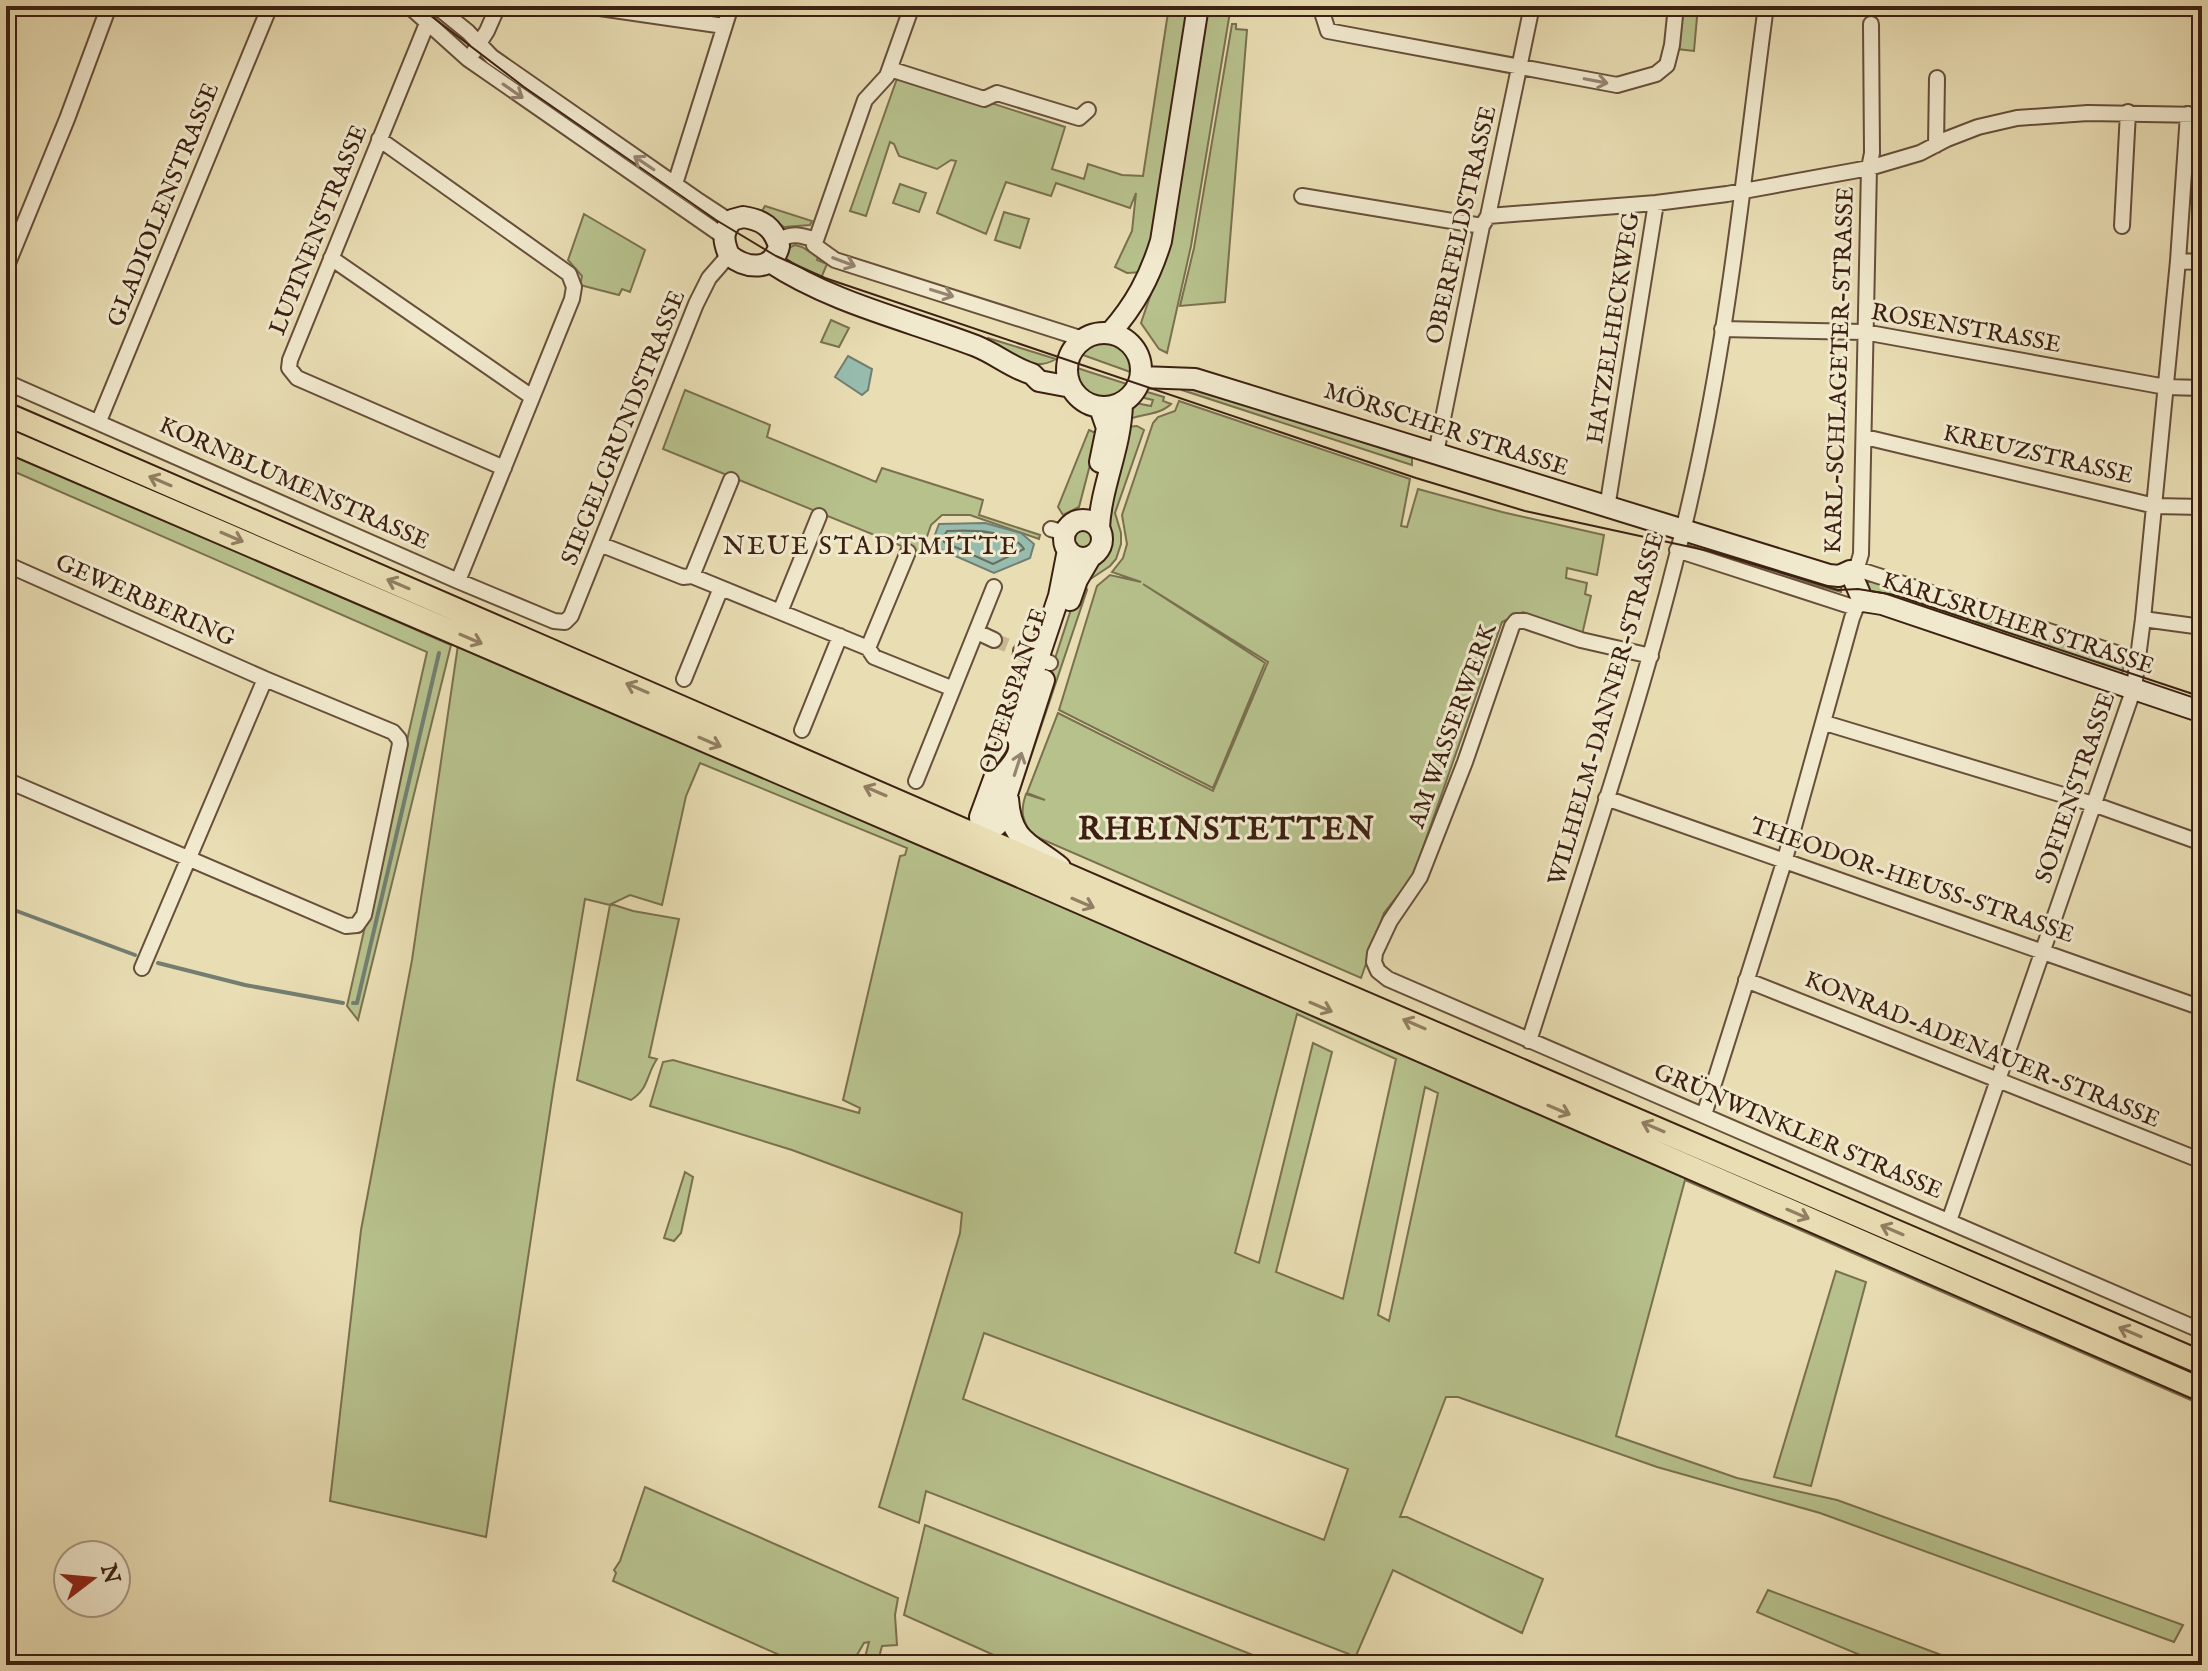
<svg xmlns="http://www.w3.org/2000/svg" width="2208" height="1671" font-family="'IM FELL English',serif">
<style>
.green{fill:#b7c18c;stroke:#7a704f;stroke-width:2;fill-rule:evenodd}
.water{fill:#97bcae;stroke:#737e70;stroke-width:2}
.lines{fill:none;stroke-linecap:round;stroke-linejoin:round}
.shore{stroke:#6a6e60;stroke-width:2}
.stream{stroke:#737e70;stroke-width:4}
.street-tunnel{stroke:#c6b793;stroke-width:14;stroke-dasharray:14 7;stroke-linecap:butt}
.street-casing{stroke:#674f3a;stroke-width:18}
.secondary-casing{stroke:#3c2012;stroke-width:24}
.primary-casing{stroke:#3c2012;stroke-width:26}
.street{stroke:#f1e9ce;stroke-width:14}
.secondary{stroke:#f1e9ce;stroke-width:20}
.primary{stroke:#e9ddb3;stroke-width:22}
.tram{stroke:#3c2012;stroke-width:2}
.oneway{stroke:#968470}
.oneway2{stroke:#927e62}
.labels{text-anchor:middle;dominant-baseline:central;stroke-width:6;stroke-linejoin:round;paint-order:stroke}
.street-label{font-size:24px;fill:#3c2012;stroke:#f1e9ce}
.neighbourhood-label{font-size:26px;letter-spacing:2px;fill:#3c2012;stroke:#f1e9ce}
.district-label{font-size:32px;font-weight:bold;letter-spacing:2px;fill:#3c2012;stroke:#f1e9ce}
</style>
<rect width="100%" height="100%" fill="#e9ddb3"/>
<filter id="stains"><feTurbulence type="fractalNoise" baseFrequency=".0025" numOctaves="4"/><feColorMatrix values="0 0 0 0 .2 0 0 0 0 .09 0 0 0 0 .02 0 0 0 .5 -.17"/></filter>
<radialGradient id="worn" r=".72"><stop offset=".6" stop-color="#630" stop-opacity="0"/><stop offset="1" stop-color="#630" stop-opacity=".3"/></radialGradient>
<!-- green -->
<path class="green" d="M1169,6h23l-33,215 -16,51 -16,1 -12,-6 17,-36 4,-38 -6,15 -74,-25 -5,13 -45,-14 -20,52 -49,-21 19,-52 -5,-1 -14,9 -38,-13 -5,-12 -4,-2 -24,74 -16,-5 49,-138 166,54 -13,42 32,10 4,-15 34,11 21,1z
M1205,6h26l-40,240 -24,107 -8,-4 -18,-26 19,-56z
M1680,6h18l-4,45 -17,-2z
M1232,24h4v5l11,1 -22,272 -45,4 14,-58z
M900,184l26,9 -7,19 -26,-9z
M765,206l47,15 -2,4 -26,2 -22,-16z
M1004,212l25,7 -9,29 -25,-8z
M584,214l61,36 -15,42 -8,-3 -3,6 -39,-10 2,-9 -14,-16z
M795,245l7,2 16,10 -1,3 10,4 -8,19 -36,-25 1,-8z
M831,320l18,8 -10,19 -18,-5z
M988,338l68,21c-25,15 -49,-5 -70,-17z
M1099,341c22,-1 36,10 37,33l-56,-20 3,-5z
M1074,367l59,19c-21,25 -60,17 -59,-19z
M1184,384l228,74v7l-230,-75z
M685,390l85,35 -3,12 109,45 6,-14 101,32 -4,15 61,20 -1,4 -69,-24h-28l-11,10 -10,29 -258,-105z
M1144,391l20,6 -1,4 8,3c-11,11 -30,10 -45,16l4,-13 6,-4 15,3 2,-6 -13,-3z
M1179,401l231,78 -9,47 6,1 11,-38 84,23 102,23 -7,40 -30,-7 -1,10 21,5 -2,11 6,2 -9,39 -59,-23 -21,10 -89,254 -29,37 -23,65 -329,-143c-10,-15 -12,-24 -6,-41l19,6 -18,-7 31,-80 155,78 55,-129 -125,-78 122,79 -52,125 -154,-78 38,-124 13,-11 31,7 -29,-10 11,-14 4,-14 -5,-29 31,-92 5,-6 17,-6z
M1137,426l7,4 -29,83 6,20v11l-5,15 -6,7 -21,14 -8,-3 26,-21 3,-8 2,-11 -6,-16 20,-94z
M1089,430l9,4 -19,73 -16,8 -5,-8z
M6,451l445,194 -93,375 -11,-14 80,-354 -421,-184z
M1070 539a13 13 0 1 1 26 0a13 13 0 1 1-26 0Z
M1696,543l145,41v8l-147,-40z
M1871,581l72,19 160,52 6,7 15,5 -2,10 -251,-81 -4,-10z
M1079,585l7,2 1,3 -72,214 4,-35z
M458,645l1744,753v7l-517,-225 -69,256 121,42 100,22 346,125 -9,17 -354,-129 -163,-46 -199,-70h-12l-46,120h7l136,62 -21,54 -129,-63 -41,95h-7l4,-11 -423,-163 -7,32 -40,-16 81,-274 2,-20 -170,-63 -142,-44 13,-44 10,-2 186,53 1,-5 -17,-8 57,-244 5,-1 2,-7 -207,-85 -14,33 -24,109 -32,-10 -19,9 22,7 46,8 -30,138 8,2c-11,16 -8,30 -26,41l-54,-20 33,-175 -25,-6 -31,186 -68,452 -156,-36 31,-271 51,-270zM1297,1014l99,45 -53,240 -67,-27 56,-220 -19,-9 -54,220 -24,-10zM1425,1087l13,6 -49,228 -11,-6zM984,1333l364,136 -24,71 -361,-141z
M685,1172l8,5 -12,56 -7,8 -10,-3z
M1836,1271l30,11 -55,204 -37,-9z
M645,1487l253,111 -3,17 2,30 -15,1 -5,19h-14l6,-23 -5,1 -13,22h-49l-189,-84 3,-8 -2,-3 6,-9z
M925,1525l353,140h-262l-112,-50z
M1768,1590l200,75h-84l-127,-53z"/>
<!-- water -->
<path class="water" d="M848,356l24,13 -4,21 -6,5 -27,-18z
M985,523l36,10 13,11 -4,14 -36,15 -57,-25 -4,-8 6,-16z"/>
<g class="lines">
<!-- shore -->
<path class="shore" d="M947,531c22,-1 65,-2 77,18l-31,15 -49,-22 -1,-4z"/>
<!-- stream -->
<path class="stream" d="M2154,6l28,5 20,-2
M6,907l129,48
M158,963l87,22 98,18
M353,1003h4l82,-350"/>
<!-- street-tunnel -->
<path class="street-tunnel" d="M994,640l27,11"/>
<!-- street casing -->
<g class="street-casing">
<path id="street" d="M409,6l59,53 255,177
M436,6l32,26 24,25 204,142 29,19 7,2
M586,6l138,20
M1320,6l8,25 289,54 39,-11 11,-9 5,-20 4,-39
M428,21l-138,339 -1,8 8,10 207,90
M473,53l14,-22 11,-25
M890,69l94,30 13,-6 82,25 9,-8
M379,139l190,135 5,13 -2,12 -114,282
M1936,145l1,-67
M675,184l56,-178
M1302,196l180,30
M1488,216l168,-13 71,-9 142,-26 51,-15 27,-14 31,-12 39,-9 71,-5 114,2
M2122,226l6,-114
M816,240l-2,5 21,15 248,79
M816,240l49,-140 22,-24 25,-70
M778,241c13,-9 23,-6 38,-1
M331,258l201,139
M2178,261l24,1
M6,268l61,-149 42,-113
M1722,329l142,3 302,55 36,1
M6,382l452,199 96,40 11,1 6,-6 125,-312 13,-26 20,-23
M99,421l171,-415
M1865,437l290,69 47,1
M1436,453l46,-227 6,-10 44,-210
M1607,508l49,-305
M1051,529l14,4
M602,545l81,32 9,-1 176,72 6,9 77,31 4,-4
M1677,550l179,58
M6,564l259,115 128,53 6,7 1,5 -36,171 -7,10 -11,1 -340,-146
M1854,568l284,92
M1850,571l8,-7 3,-10 8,-386 3,-15 -1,-129
M692,576l39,-96
M780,612l39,-96
M2143,619l59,8
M977,632l17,8
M868,648l40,-96
M1021,651l29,12
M1651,656l-70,-16 -56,-19h-9l-4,5 -47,136 -45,115 -30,44 -15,32 -1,9 4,9 10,8 814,352
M684,679l37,-91
M1825,723l268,81 109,39
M802,730l38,-94
M916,781l78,-194
M1606,798l596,210
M142,968l123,-289
M1746,980l456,181
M1529,1041c64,-201 135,-402 176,-610 28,-140 42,-284 61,-425
M1704,1115l81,-256 67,-241 4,-10 7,-7
M1949,1221l185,-533 9,-69 35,-358 10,-147"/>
</g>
<!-- secondary casing -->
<g class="secondary-casing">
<path id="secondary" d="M743,217c20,3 30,10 36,29 -6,26 -33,23 -50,9 -6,-14 -7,-23 3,-35z
M770,262c62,41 138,58 206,84 20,8 36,22 56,28l7,7 32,6
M1067 370a37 37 0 1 1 74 0a37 37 0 1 1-74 0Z
M1110,333c25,-28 40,-56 51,-92l37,-235
M1141,377l54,2 634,196 10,1 11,-5 13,30 19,3 320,108
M1100,408l7,20 -7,34
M1064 539a19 19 0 1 1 38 0a19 19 0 1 1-38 0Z
M1099,528c2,-43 22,-79 23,-125
M1070,600l7,-20 14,-24
M1008,799c3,43 22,44 52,68
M982,837l15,-12 47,-145
M977,850l5,-13 -2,-20 58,-158 21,-63 9,-46"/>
</g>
<!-- primary casing -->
<g class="primary-casing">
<path id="primary" d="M6,414l1137,494 1059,455
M6,440l1005,432 1191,518"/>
</g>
<!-- street -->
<use href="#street" class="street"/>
<!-- secondary -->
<use href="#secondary" class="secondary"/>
<!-- primary -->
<use href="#primary" class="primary"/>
<!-- tram -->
<path class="tram" d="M418,6l106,81 192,133 60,36 49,22 591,200 109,33 184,40 129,39 20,-1 37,6 307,102"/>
</g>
<!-- one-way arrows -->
<defs><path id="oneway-shaft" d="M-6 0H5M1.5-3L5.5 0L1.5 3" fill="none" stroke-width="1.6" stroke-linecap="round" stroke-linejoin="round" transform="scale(2)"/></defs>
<g class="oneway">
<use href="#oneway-shaft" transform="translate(1596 81) rotate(11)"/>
<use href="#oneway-shaft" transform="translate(513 91) rotate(35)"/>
<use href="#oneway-shaft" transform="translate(644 163) rotate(-146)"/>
<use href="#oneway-shaft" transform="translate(844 262) rotate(21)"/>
<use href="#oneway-shaft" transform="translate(942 293) rotate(17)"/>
<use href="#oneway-shaft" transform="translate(1018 764) rotate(-72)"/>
</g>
<g class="oneway2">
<use href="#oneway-shaft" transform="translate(160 481) rotate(-157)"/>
<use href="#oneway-shaft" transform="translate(232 537) rotate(23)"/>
<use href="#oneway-shaft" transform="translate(398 584) rotate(-157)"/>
<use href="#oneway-shaft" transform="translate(471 639) rotate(23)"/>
<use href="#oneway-shaft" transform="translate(637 688) rotate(-157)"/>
<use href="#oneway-shaft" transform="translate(710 742) rotate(23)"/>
<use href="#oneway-shaft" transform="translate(875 791) rotate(-157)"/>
<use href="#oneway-shaft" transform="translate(1083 903) rotate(23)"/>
<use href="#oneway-shaft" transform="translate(1321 1007) rotate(23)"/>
<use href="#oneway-shaft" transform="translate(1414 1024) rotate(-157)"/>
<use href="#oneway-shaft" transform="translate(1559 1110) rotate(23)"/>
<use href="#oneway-shaft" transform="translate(1653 1127) rotate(-157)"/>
<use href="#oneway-shaft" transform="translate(1798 1214) rotate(23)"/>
<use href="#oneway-shaft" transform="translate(1892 1230) rotate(-157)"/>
<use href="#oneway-shaft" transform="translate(2130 1332) rotate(-157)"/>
</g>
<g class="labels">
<!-- street labels -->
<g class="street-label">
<text transform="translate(164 205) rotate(-68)">GLADIOLENSTRASSE</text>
<text transform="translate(1462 225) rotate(-77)">OBERFELDSTRASSE</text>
<text transform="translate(319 230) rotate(-68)">LUPINENSTRASSE</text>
<text transform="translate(1614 328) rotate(-81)">HATZELHECKWEG</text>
<text transform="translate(1966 329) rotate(10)">ROSENSTRASSE</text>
<text transform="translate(1840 370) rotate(-88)">KARL-SCHLAGETER-STRASSE</text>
<text transform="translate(624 428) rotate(-68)">SIEGELGRUNDSTRASSE</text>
<text transform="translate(1446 430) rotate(18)">MÖRSCHER STRASSE</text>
<text transform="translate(2038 455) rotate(13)">KREUZSTRASSE</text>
<text transform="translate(294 484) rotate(24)">KORNBLUMENSTRASSE</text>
<text transform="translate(145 601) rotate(24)">GEWERBERING</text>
<text transform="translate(2018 624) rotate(18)">KARLSRUHER STRASSE</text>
<text transform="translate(1014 691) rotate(-72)">QUERSPANGE</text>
<text transform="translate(1607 709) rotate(-74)">WILHELM-DANNER-STRASSE</text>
<text transform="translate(1453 726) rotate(-70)">AM WASSERWERK</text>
<text transform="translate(2076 788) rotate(-71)">SOFIENSTRASSE</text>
<text transform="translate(1912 881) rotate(19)">THEODOR-HEUSS-STRASSE</text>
<text transform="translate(1982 1050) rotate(22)">KONRAD-ADENAUER-STRASSE</text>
<text transform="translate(1798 1132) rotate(23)">GRÜNWINKLER STRASSE</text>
</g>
<!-- neighbourhood labels -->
<g class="neighbourhood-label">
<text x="871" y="546">NEUE STADTMITTE</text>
</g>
<!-- district labels -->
<g class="district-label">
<text x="1227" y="830">RHEINSTETTEN</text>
</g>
</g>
<!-- margin -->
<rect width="2208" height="1671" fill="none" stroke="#e9ddb3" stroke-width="32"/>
<rect x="8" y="8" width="2192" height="1655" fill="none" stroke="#3c2012" stroke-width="4"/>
<rect x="16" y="16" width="2176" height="1639" fill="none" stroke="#3c2012" stroke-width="2"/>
<!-- north arrow -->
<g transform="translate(92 1579) rotate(74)"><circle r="38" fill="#f1e9ce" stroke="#a99983" stroke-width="2"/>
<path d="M0-6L14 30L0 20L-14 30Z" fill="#8f2418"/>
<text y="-12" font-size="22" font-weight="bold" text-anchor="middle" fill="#3c2012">N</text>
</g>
<rect width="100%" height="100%" filter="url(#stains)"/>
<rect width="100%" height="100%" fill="url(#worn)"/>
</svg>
